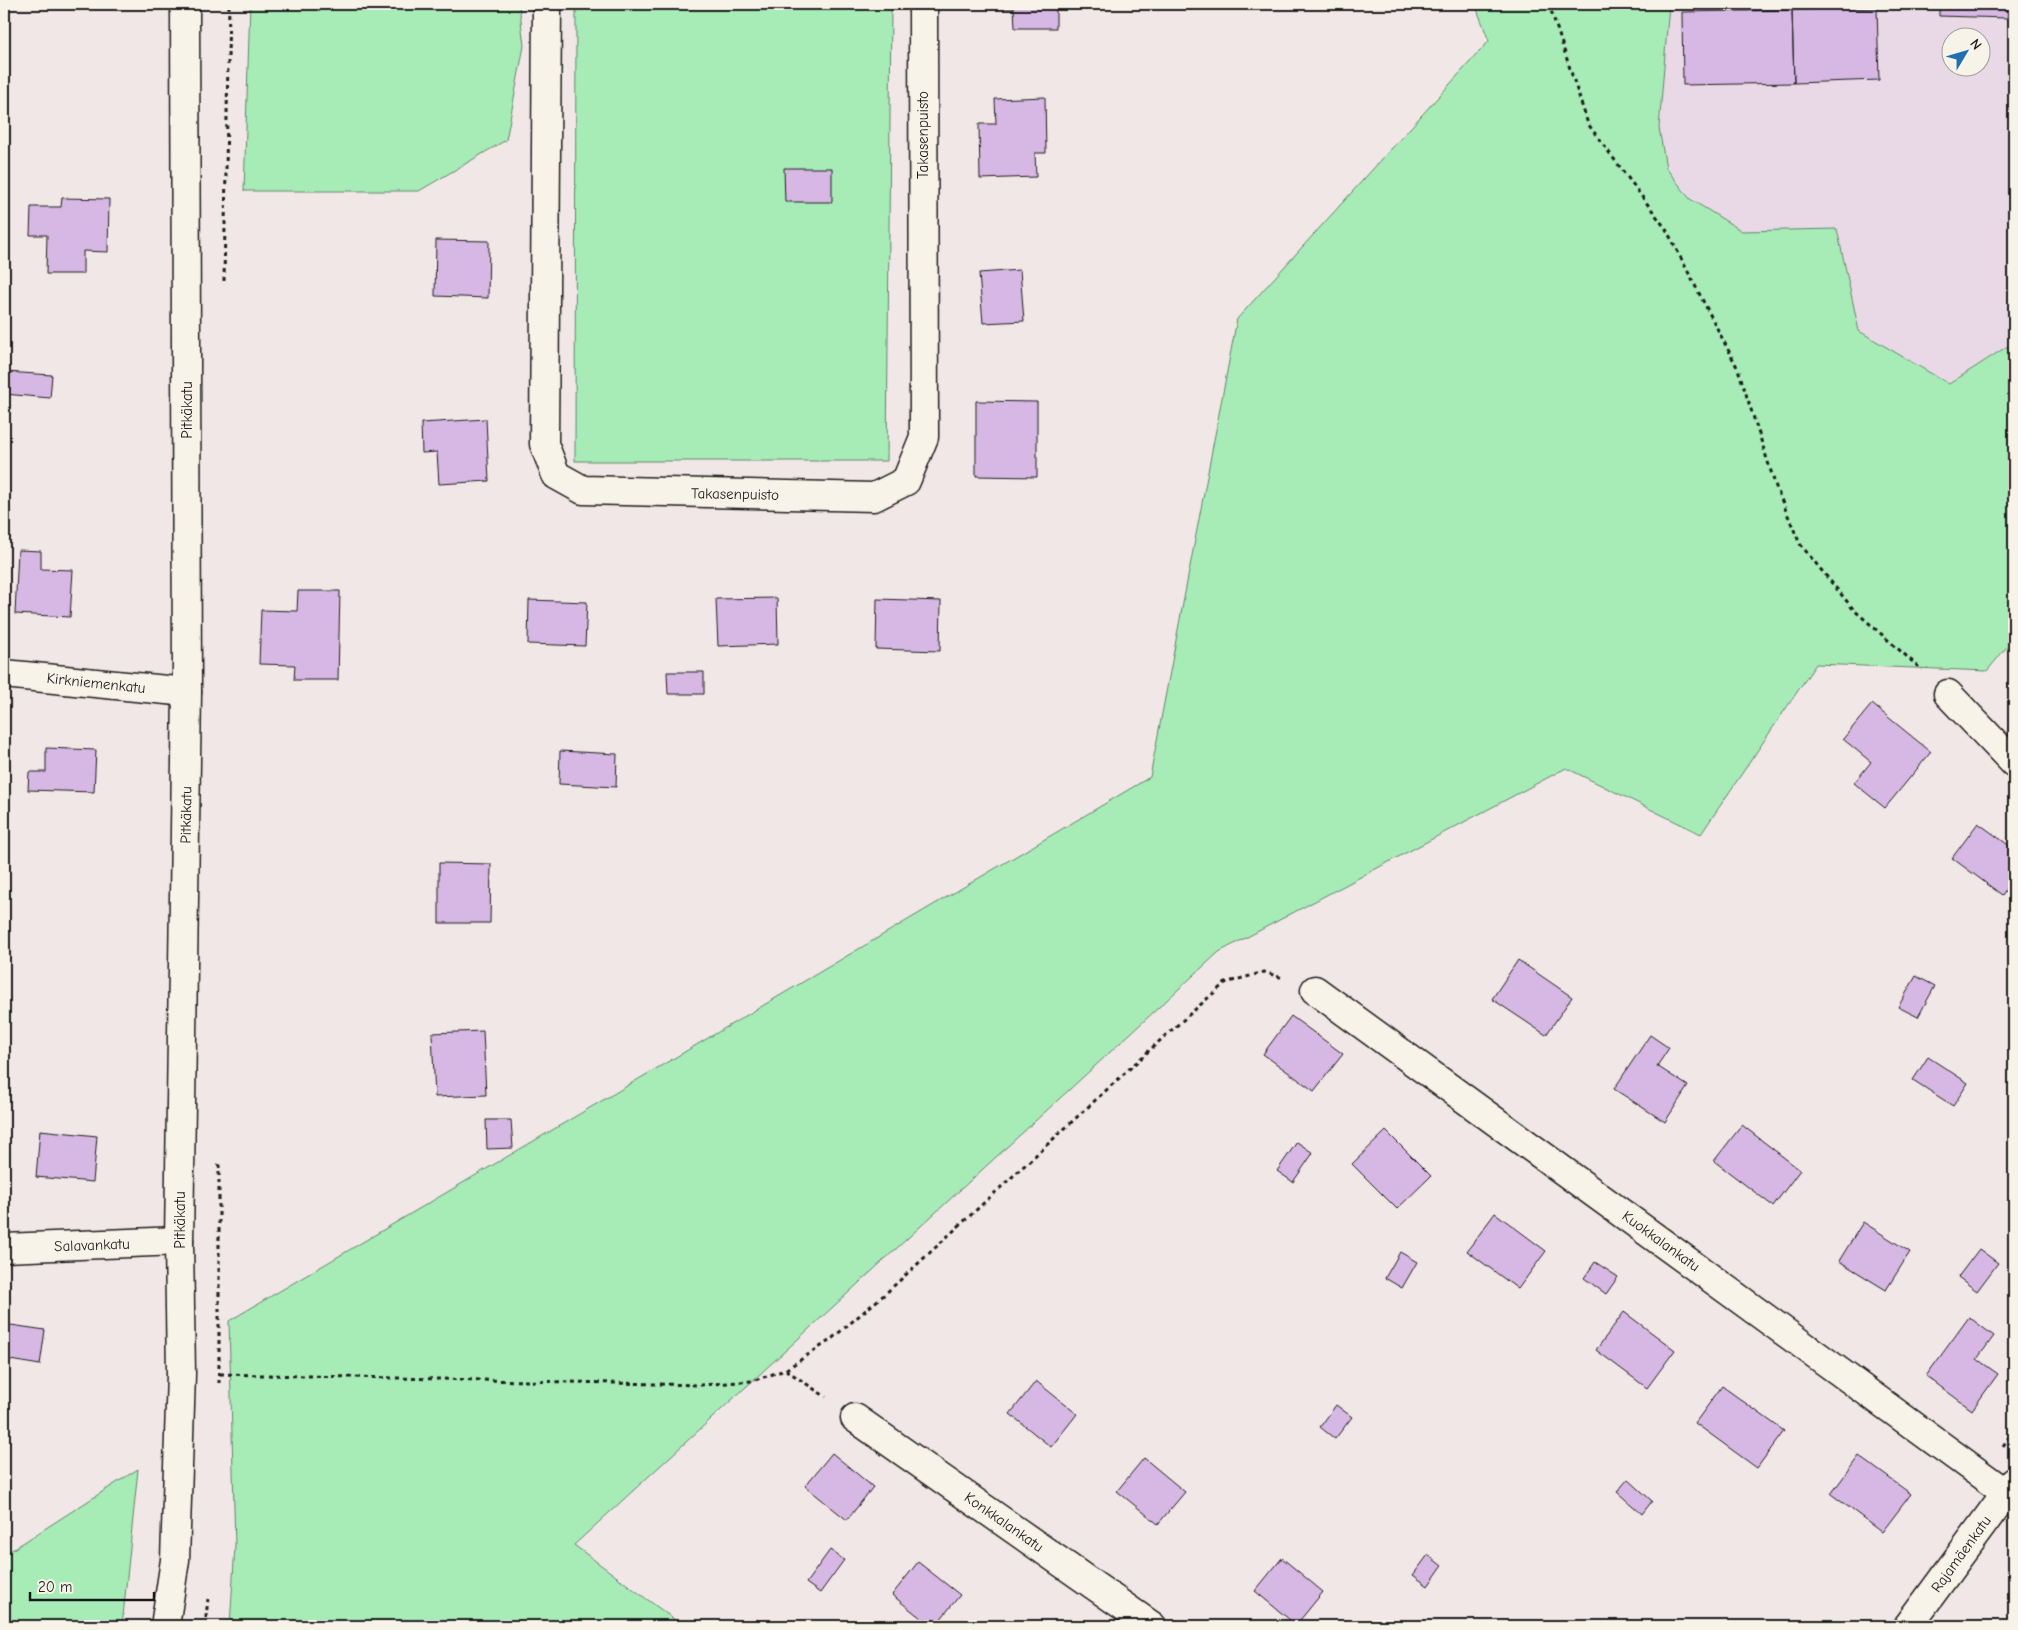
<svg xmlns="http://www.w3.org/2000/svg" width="2018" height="1630" font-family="'Comic Neue',sans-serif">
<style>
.built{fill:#e9d9e6;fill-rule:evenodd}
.green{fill:#a7ecb7;stroke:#62846a}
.building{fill:#d7b8e5;stroke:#1c1c1c}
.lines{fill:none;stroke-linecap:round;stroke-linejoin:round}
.minor-casing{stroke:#1c1c1c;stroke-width:31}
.tertiary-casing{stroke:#1c1c1c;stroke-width:31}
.path{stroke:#1c1c1c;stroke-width:3;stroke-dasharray:4 4;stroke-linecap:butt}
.minor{stroke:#f7f3e8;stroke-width:28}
.tertiary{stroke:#f7f3e8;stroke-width:28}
.labels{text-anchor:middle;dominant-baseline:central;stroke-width:4;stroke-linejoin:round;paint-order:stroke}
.street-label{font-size:15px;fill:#1c1c1c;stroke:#f7f3e8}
</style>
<rect width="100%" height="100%" fill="#f1e7e7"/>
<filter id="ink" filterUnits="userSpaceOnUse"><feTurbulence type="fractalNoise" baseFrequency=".02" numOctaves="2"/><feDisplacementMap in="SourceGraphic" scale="10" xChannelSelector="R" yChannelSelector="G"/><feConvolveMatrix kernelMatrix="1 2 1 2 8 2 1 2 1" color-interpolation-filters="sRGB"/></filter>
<g filter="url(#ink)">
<!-- built -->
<path class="built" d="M1669,4h345v338l-65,42 -90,-53 -22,-102 -95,3 -52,-33 -24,-31 -7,-40zM1950,38h30v30h-30z"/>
<!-- green -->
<path class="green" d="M250,4h269l5,42 -18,94 -87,51h-175z
M576,4h315l-4,457h-312z
M1475,4h194l-10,124 7,40 24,31 52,32 95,-2 22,102 90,53 65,-42v296l-27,33 -171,-7 -115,170 -135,-66 -347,184 -645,593 109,81h-453l5,-81 -6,-224 921,-544 87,-458 252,-278z
M138,1469l-16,157h-118v-71z"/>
<!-- building -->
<path class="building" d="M988,4h68v24h-41l-1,-20h-26z
M1385,4h51v2l-52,-1z
M1939,4h69v14l-69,-2z
M1877,8l2,72 -85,3 -2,-73z
M1792,10l2,73 -111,2 -1,-73z
M1045,97l1,56h-11l1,24 -56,2 -1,-55h17l-1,-25z
M784,168h48v34h-47z
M62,198l47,1 -1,53 -25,-1v23h-37l1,-39h-17l1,-28h30z
M436,240l53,1 -1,57 -53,-2z
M1020,270l4,51 -41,2 -4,-50z
M6,372l46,3 -2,23 -46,-4z
M976,401l61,1v75l-61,-1z
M486,419l3,62 -50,3 -2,-32 -15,1 -1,-30z
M18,550l23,1v18l32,1 -3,47 -55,-3z
M298,591h42l-2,89h-44l1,-15 -36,-1 2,-54 36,1z
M777,598l1,46 -60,2 -2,-47z
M877,599l64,2 -1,50 -64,-2z
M529,600l58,2 -2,44 -57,-2z
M667,672h37v22h-36z
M1872,704l59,48 -46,56 -31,-25 17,-21 -28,-23z
M46,748l50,2 -2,42 -66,-2 1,-18h17z
M560,751l57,3 -1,33 -57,-3z
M1978,823l36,26v29l-12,17 -50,-37z
M439,863l52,1 -1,59h-51z
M1518,960l54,37 -26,38 -54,-36z
M1916,976l19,10 -17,31 -20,-10z
M1291,1016l52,38 -29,37 -51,-37z
M483,1031l3,64 -51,2 -3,-64z
M1650,1035l19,13 -12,18 31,20 -23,36 -51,-33z
M1928,1057l40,26 -15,23 -40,-26z
M486,1120h25l2,28 -26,1z
M1742,1125l58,45 -27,36 -59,-45z
M40,1130l57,6 -4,46 -57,-5z
M1386,1131l45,45 -34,33 -45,-45z
M1297,1142l16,11 -20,29 -16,-11z
M1495,1213l51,38 -28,38 -51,-38z
M1863,1222l47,30 -24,38 -47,-29z
M1979,1249l19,14 -21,28 -19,-14z
M1400,1252l17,10 -15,26 -17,-10z
M1595,1262l23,15 -12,17 -22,-16z
M1624,1312l51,38 -28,38 -51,-38z
M1969,1317l25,19 -17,23 21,15 -26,36 -46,-34z
M4,1324l41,6 -5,35 -36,-6z
M1036,1381l41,33 -26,33 -41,-33z
M1722,1386l62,45 -27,37 -62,-45z
M1336,1405l16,12 -17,22 -15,-12z
M832,1453l41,34 -26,33 -42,-34z
M1859,1456l52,38 -29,38 -51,-38z
M1144,1458l41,34 -27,32 -41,-33z
M1628,1479l24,22 -10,13 -25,-22z
M830,1550l14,10 -24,33 -14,-10z
M1428,1555l14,11 -14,20 -15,-11z
M1282,1558l41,34 -27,33 -41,-34z
M918,1562l42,33 -25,31h-4l-39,-31z"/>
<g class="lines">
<!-- minor casing -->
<g class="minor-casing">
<path id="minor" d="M547,4l-3,440 12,31 27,15 291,7 32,-16 18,-44 -1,-433
M4,674l183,18
M1948,694l66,69
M1315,990l691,503
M4,1248l175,-7
M855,1418l297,208
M1908,1626l106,-144"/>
</g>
<!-- tertiary casing -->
<g class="tertiary-casing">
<path id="tertiary" d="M165,1626l10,-66 6,-186 -2,-133 8,-549 -2,-688"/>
</g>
<!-- path -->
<path class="path" d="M1549,4l39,120 78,105 72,140 38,118 24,57 54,66 68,60
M224,281l5,-277
M219,1164v219
M786,1370l40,27
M220,1374l481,11 51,-4 33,-11 44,-29 56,-47 280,-258 60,-53 39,-11 19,6
M2003,1446l11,-16
M205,1626l3,-27"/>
<!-- minor -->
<use href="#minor" class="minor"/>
<!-- tertiary -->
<use href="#tertiary" class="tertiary"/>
</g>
</g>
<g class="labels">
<!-- street labels -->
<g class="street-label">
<text transform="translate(923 135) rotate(-90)">Takasenpuisto</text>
<text transform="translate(187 410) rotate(-90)">Pitkäkatu</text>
<text transform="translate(735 494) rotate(1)">Takasenpuisto</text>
<text transform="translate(96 683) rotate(6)">Kirkniemenkatu</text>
<text transform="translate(186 815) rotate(-89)">Pitkäkatu</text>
<text transform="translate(180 1220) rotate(-90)">Pitkäkatu</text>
<text transform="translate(1661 1241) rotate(36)">Kuokkalankatu</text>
<text transform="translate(92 1245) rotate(-2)">Salavankatu</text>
<text transform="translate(1004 1522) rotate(35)">Konkkalankatu</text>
<text transform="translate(1961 1554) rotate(-54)">Rajamäenkatu</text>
</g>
</g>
<!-- margin -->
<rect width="2018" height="1630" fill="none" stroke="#f7f3e8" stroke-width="20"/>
<rect x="10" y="10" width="1998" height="1610" fill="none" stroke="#1c1c1c" stroke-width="2" filter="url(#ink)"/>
<!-- north arrow -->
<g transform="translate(1966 52) rotate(52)"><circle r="24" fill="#f7f3e8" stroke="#9f9d96"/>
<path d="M0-4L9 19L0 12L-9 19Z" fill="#1f6fb2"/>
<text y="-8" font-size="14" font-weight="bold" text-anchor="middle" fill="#1c1c1c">N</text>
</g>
<!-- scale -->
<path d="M30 1592v8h124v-8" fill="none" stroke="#1c1c1c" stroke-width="2.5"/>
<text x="38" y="1592" font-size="15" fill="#1c1c1c" stroke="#f7f3e8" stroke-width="4" paint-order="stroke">20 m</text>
</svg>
